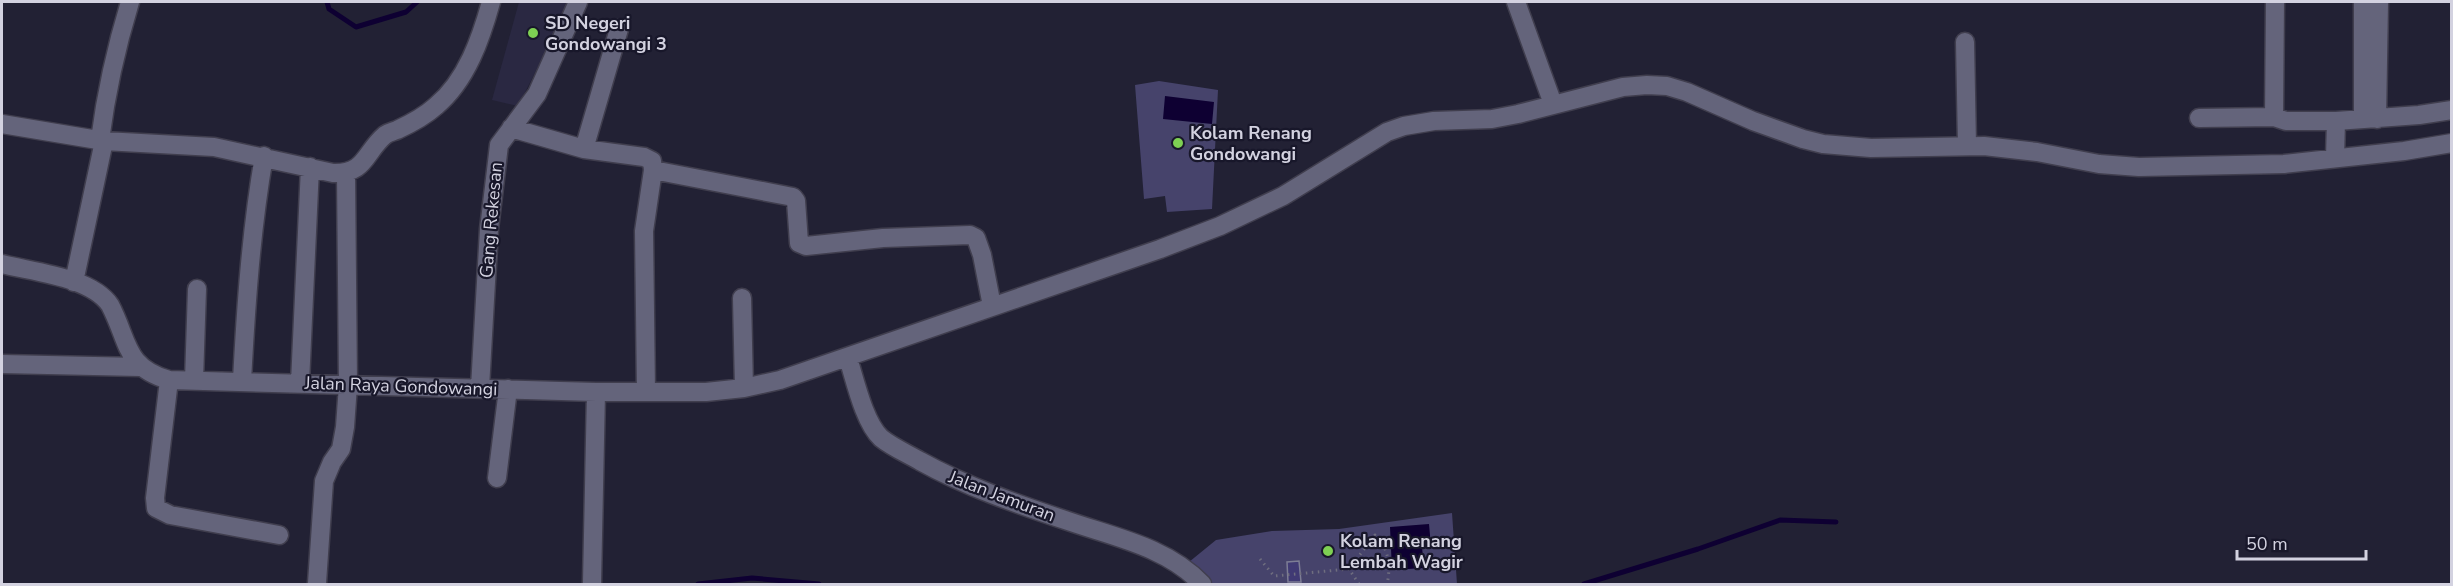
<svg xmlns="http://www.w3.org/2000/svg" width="2453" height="586" font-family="'Nunito Sans',sans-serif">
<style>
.built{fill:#2a2842}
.green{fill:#46436b}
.water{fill:#0e0032}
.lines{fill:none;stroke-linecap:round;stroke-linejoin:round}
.stream{stroke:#0e0032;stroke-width:5}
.building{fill:#403a74;stroke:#7d7d95;stroke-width:1.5}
.minor-casing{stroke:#403e4e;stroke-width:21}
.path{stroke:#6f6e7f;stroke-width:3;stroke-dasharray:1.5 4.5;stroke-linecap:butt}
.minor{stroke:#64647b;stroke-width:18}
.poi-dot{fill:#7ed053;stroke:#18172a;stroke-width:2}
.labels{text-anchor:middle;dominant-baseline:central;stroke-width:4.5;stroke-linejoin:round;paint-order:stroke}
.poi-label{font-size:18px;font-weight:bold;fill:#d3d2e0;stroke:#18172a;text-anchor:start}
.street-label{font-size:18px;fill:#d3d2e0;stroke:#18172a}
</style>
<rect width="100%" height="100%" fill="#222134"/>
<!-- built -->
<path class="built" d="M519,2h52l-53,104 -26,-6z"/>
<!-- green -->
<path class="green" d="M1159,81l59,9 -6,119 -45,3 -2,-16 -21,3 -9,-114z
M1452,513l5,71h-245l-23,-22 27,-22 56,-9 67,-2z"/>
<!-- water -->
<path class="water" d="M1165,96l49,6 -2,22 -49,-5z
M1429,524l2,22 -9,1 2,21 -32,2 -2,-43z"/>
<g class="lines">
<!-- stream -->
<path class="stream" d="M327,2l2,7 27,18 50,-15 11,-10
M698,584l54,-6 67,6
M1584,584l114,-35 82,-29 56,2"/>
</g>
<!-- building -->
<path class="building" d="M1299,561l2,21h-13l-1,-20z"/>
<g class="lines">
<!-- minor casing -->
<g class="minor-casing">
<path id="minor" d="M1516,2l37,102
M1965,42l2,103
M2274,117l1,-115
M2199,118l75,-1 12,4h50
M2363,119v-117
M2377,119l2,-117
M2,124l102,17 110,6 119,26c33,1 31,-20 52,-38 4,-3 7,-3 12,-5 13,-6 29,-15 39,-24 31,-26 45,-68 55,-104
M511,128l73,21 60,8 8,4 1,9 -9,61 2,161
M100,140c6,-47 16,-92 30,-138
M584,149l35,-120
M2335,158l1,-37 83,-6 33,-5
M653,170l140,27 3,4 3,42 7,3 77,-8 87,-3 6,3 6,17 10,51
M2,264c31,8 89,13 108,41 19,36 14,62 59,75l427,12h110l38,-4 36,-8 380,-131 60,-23 63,-30 104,-64 17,-6 30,-5 58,-2 26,-5 105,-27 24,-2 20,1 20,6 66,29 50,18 20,5 48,4 113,-2 53,6 62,12 40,3 145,-3 120,-13 48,-8
M74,282l30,-141
M742,298l2,90
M848,358c7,22 16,64 33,80 11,9 27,16 39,23 47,26 97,43 148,60 46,16 99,26 134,63
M2,364l138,3
M169,380l-14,118 1,10 14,7 109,20
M194,380l3,-91
M242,381c4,-76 9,-150 22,-225
M300,383l10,-216
M480,388l9,-159 10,-84 38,-51 41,-92
M497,478l11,-89
M317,583l7,-102 8,-19 9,-13 4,-22 3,-42 -2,-211
M592,583l4,-191"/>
</g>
<!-- path -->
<path class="path" d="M1260,559l14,17 75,-7 10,15
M1349,569l26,-34c14,12 16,33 12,49"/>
<!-- minor -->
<use href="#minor" class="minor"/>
</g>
<!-- markers -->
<g class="poi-dot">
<circle cx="533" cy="33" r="6"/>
<circle cx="1178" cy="143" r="6"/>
<circle cx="1328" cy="551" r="6"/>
</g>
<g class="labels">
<!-- poi labels -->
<g class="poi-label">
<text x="545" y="23">SD Negeri<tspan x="545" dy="21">Gondowangi 3</tspan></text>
<text x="1190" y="133">Kolam Renang<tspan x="1190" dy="21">Gondowangi</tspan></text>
<text x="1340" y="541">Kolam Renang<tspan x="1340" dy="21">Lembah Wagir</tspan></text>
</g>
<!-- street labels -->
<g class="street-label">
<text transform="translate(491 220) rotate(-85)">Gang Rekesan</text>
<text transform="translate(401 386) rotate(2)">Jalan Raya Gondowangi</text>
<text transform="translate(1002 496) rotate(21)">Jalan Jamuran</text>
</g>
</g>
<!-- border -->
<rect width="2453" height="586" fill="none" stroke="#d3d2e0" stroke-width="6"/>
<!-- scale -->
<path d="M2237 550v9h129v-9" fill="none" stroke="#d3d2e0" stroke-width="3"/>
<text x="2246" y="550" font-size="18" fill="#d3d2e0" stroke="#18172a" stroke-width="4.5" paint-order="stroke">50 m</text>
</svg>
